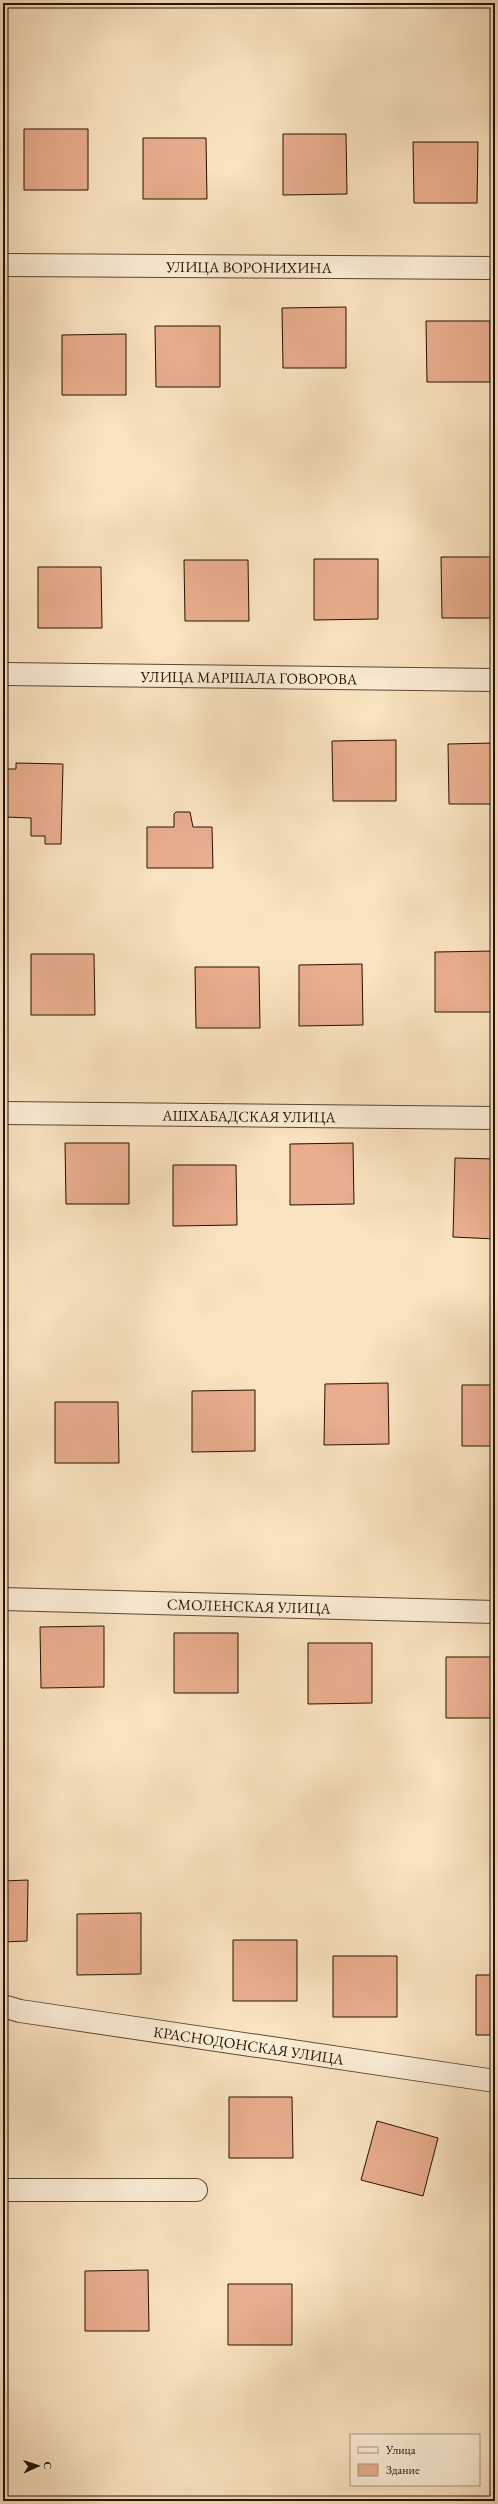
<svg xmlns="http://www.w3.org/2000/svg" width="498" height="2504" font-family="'EB Garamond',serif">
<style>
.building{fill:#e9ae8e;stroke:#241200}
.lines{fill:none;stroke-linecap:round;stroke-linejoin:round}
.street-casing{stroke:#5a4630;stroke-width:24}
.street{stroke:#fcedd6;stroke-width:22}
.labels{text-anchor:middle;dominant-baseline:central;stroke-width:4;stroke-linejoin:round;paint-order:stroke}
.street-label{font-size:15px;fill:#241200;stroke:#fcedd6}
</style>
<rect width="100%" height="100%" fill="#fae3c0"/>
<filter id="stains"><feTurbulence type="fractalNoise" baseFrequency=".005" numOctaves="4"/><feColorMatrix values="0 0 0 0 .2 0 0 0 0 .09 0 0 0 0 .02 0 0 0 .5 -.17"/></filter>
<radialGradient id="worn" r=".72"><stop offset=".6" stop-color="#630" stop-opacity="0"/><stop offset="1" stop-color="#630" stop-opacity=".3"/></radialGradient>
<!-- building -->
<path class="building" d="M24,129h64v61h-64z
M283,134h63l1,60 -64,1z
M143,138h63l1,61h-64z
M413,142h65l-1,61h-63z
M346,307v61h-63l-1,-60z
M426,321h64v61h-63z
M155,326h65v61h-64z
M126,334v61h-64v-60z
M441,557h54v61h-53z
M314,559h64v60l-64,1z
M184,560h64l1,61h-64z
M38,567h63l1,61h-64z
M396,740v61h-63l-1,-60z
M495,743v61h-46l-1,-60z
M16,763l47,1 -2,80h-16v-8h-14v-18l-26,-1 1,-23h-3v-25h13z
M3,792h2v20h-2z
M176,812h14l3,15h19l1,41h-66v-41h27v-13z
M495,951v61h-60v-60z
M31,954h63l1,61h-64z
M362,964l1,61 -64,1v-61z
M195,967h64l1,61h-64z
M65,1143h64v61h-63z
M353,1143l1,61 -64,1v-61z
M455,1158l40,1v80l-42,-2z
M173,1165h63l1,60 -64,1z
M388,1383l1,61 -65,1 1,-61z
M462,1385h33v61h-33z
M255,1390v61l-63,1v-61z
M55,1402h63l1,61h-64z
M104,1626v61l-63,1 -1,-61z
M174,1633h64v60h-64z
M308,1643h64v60l-64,1z
M446,1657h49v61h-49z
M28,1880l-1,61 -24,1v-61z
M141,1913v61l-64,1v-61z
M233,1940h64v61h-64z
M333,1956h64v61h-64z
M476,1975h19v60h-19z
M229,2097h63l1,61h-64z
M377,2121l61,17 -15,58 -62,-16z
M148,2270l1,61h-64v-60z
M228,2284h64v61h-64z"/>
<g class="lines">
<!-- street casing -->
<g class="street-casing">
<g id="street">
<path id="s1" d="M3,265l492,3"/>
<path id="s2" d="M3,674l492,6"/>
<path id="s3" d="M3,1113l492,5"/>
<path id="s4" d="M3,1599l492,13"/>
<path id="s5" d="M3,2006l17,5 475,70"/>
<path d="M3,2190h193"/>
</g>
</g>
<!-- street -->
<use href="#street" class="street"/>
</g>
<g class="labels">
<!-- street labels -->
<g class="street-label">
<text stroke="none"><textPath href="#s1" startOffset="246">УЛИЦА ВОРОНИХИНА</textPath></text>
<text stroke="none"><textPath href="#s2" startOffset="246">УЛИЦА МАРШАЛА ГОВОРОВА</textPath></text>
<text stroke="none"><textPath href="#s3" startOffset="246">АШХАБАДСКАЯ УЛИЦА</textPath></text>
<text stroke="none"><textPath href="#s4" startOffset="246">СМОЛЕНСКАЯ УЛИЦА</textPath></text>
<text stroke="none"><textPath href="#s5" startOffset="249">КРАСНОДОНСКАЯ УЛИЦА</textPath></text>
</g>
</g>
<!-- margin -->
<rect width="498" height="2504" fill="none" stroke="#fae3c0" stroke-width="16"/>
<rect x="4" y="4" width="490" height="2496" fill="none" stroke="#241200" stroke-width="2"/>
<rect x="8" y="8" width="482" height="2488" fill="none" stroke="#241200"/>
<!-- legend -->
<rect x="350" y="2434" width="130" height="52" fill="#fcedd6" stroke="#a69580"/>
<rect x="358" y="2447" width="20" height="6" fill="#fcedd6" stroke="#a69580"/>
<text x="386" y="2454" font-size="12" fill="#241200">Улица</text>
<rect x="358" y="2464" width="20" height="12" fill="#e9ae8e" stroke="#a69580"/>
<text x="386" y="2474" font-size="12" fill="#241200">Здание</text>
<!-- north arrow -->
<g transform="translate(38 2466) rotate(87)" stroke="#fcedd6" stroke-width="3" paint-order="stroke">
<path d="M0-3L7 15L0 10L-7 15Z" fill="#241200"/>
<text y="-6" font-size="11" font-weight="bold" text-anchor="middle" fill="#241200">С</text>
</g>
<rect width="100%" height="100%" filter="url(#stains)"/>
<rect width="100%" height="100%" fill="url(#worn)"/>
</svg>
